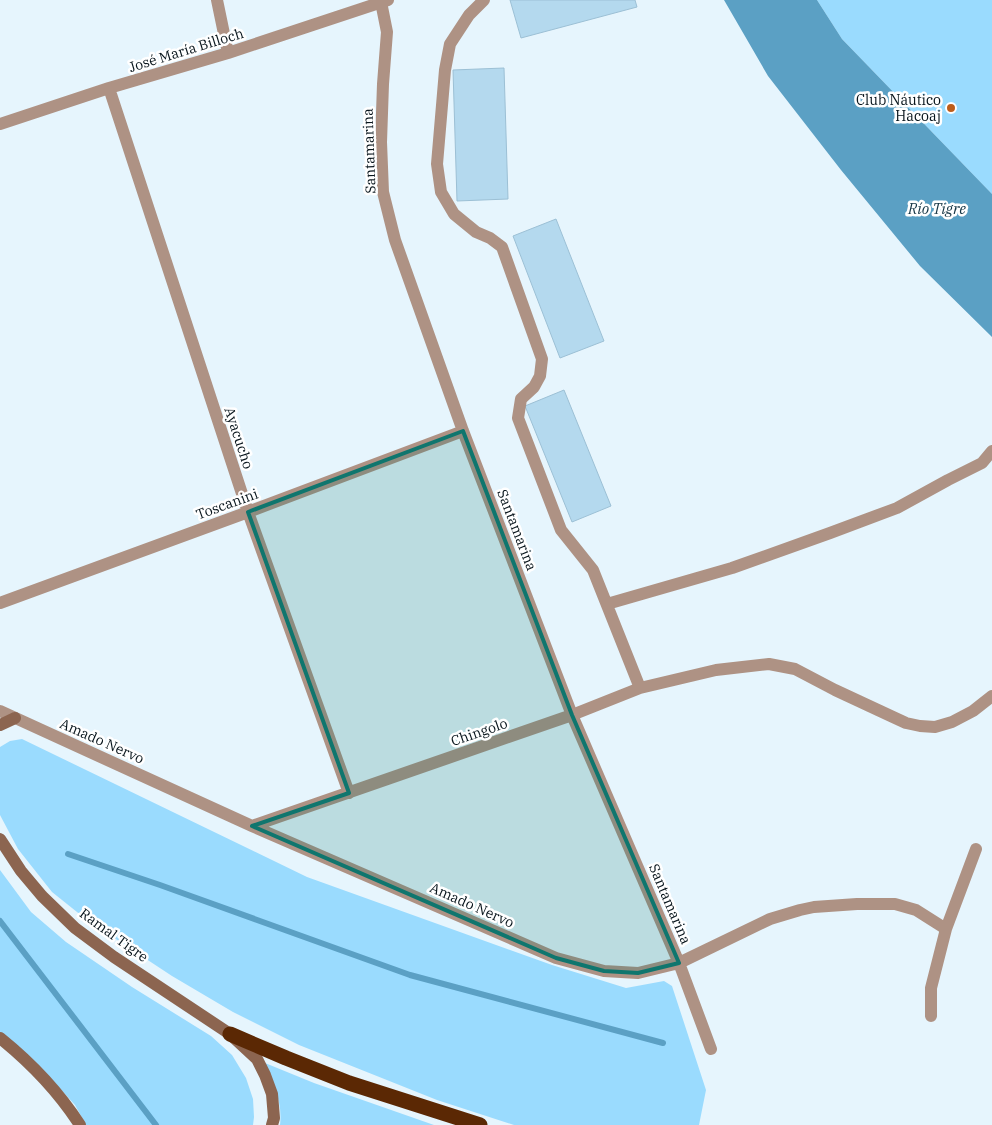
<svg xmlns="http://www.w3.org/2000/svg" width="992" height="1125" font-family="'IBM Plex Serif',serif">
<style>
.green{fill:#9adbfe}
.water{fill:#5ba0c4}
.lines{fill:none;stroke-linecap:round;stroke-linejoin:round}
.stream{stroke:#5ba0c4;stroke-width:6}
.building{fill:#b4d9ee;stroke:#9cc0d5}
.street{stroke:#ae9284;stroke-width:12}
.secondary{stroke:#8c6550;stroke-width:12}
.highway{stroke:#5b2804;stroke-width:15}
.marked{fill:#0f766e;fill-opacity:0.2;stroke:#0f766e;stroke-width:4;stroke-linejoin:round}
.poi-dot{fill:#bd5d1b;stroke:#fff;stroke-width:2}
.labels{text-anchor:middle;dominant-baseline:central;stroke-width:5;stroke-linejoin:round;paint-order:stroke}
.street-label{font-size:14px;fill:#07141b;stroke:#fff}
.poi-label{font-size:14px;fill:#07141b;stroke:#fff;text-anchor:end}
.water-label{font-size:15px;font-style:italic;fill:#153545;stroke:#fff}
</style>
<rect width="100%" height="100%" fill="#e6f5fd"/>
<!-- green -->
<path class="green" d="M817,0h175v194l-150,-155z
M22,739l285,138 245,88 74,23 38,-7 8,5 34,104 -7,35h-185l-77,-25 -138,-55 -66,-33 -61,-36 -85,-56 -35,-28 -34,-43 -18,-34v-68l10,-6z
M0,870l31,42 35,30 66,45 79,49 21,19 14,23 7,21 1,18 -1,8h-167l-11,-20 -31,-34 -44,-38z
M265,1063l49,20 120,42h-154c3,-22 -7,-42 -15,-62z"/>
<!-- water -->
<path class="water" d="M724,0h93l25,39 150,155v143l-72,-71 -79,-96 -73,-94z"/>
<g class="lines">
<!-- stream -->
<path class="stream" d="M68,854l92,31 250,90 253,68
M0,921l156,204"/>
</g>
<!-- building -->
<path class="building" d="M510,0h125l2,7 -116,31z
M504,68l4,131 -51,2 -4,-131z
M556,219l48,122 -44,17 -47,-122z
M564,390l47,116 -39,16 -47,-116z"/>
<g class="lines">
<!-- street -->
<path class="street" d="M217,0l11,53
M484,0l-15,15 -19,29 -5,26 -8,94 4,28 13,22 22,18 14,6 12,9 40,112 -2,17 -6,11 -13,12 -3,19 43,112 32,40 47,118
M381,2l6,30 -4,52 -2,58 2,50 12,48 68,191 109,284 107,248 32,86
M109,88l139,424 101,281
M0,124l109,-36 119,-35 160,-53
M0,603l248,-91 215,-81
M607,604l125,-36 98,-35 67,-25 51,-28 34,-17 10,-12
M0,711l252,115 304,132 48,13 34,2 41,-10 91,-44 30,-9 14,-3 43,-3h38l21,6 30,19
M252,826l320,-111 68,-27 76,-18 53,-6 26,5 40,21 58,27 13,6 14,3 15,1 17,-5 21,-11 19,-15
M931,1016v-28l15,-59 30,-80"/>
<!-- secondary -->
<path class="secondary" d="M0,725l15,-7
M0,839l21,32 21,25 33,32 39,29 116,77 27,25 8,16 7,19 2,24 -2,7
M0,1038c31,25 58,53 80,87"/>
<!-- highway -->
<path class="highway" d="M230,1034l56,24 63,25 131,42"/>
</g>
<!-- marked area -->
<path class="marked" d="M463,431l109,284 107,248 -41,10 -34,-2 -48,-13 -304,-132 97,-33 -101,-281z"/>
<!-- markers -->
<circle class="poi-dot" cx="951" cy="108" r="5"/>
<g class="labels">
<!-- street labels -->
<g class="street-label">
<text transform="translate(186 50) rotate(-17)">José María Billoch</text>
<text transform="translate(369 151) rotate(-92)">Santamarina</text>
<text transform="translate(239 438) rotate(72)">Ayacucho</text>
<text transform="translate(227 504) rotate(-20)">Toscanini</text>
<text transform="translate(517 530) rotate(69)">Santamarina</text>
<text transform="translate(479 732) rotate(-19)">Chingolo</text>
<text transform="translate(102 741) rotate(24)">Amado Nervo</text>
<text transform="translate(670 904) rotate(67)">Santamarina</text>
<text transform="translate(472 905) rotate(24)">Amado Nervo</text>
<text transform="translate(114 935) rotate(36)">Ramal Tigre</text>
</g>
<!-- poi labels -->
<g class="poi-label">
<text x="941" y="100">Club Náutico<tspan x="941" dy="16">Hacoaj</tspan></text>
</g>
<!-- water labels -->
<g class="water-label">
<text x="937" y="208">Río Tigre</text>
</g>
</g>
</svg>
